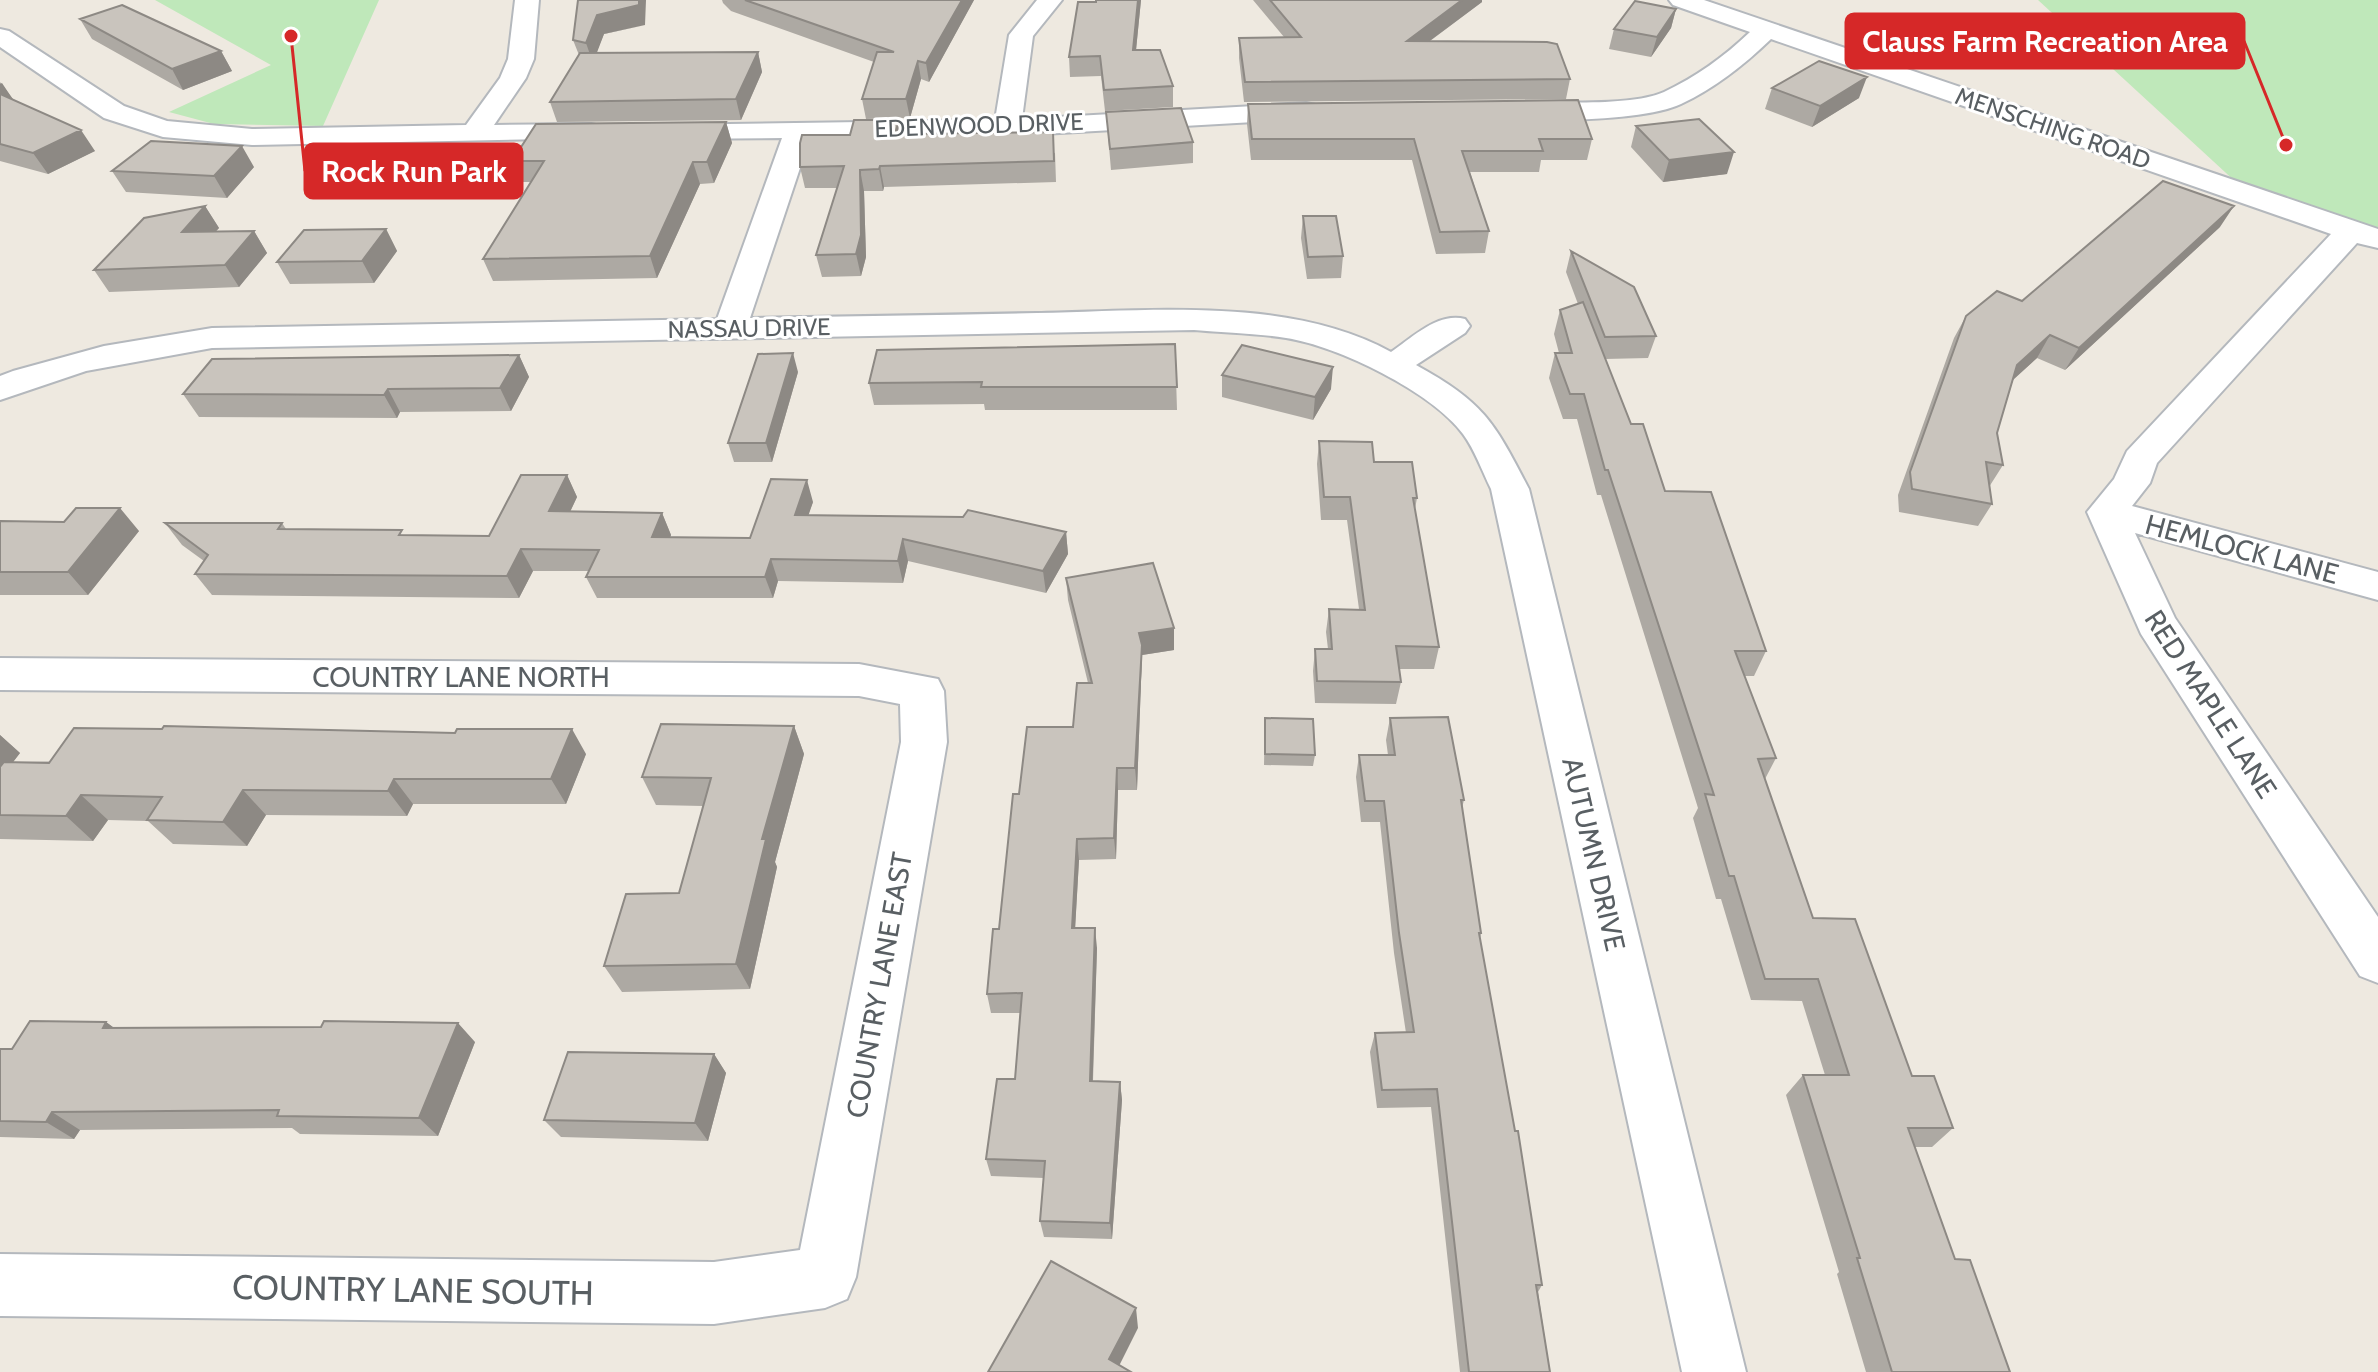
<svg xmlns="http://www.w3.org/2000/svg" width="2378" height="1372" font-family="Cabin,sans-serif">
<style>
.green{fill:#bfe8ba}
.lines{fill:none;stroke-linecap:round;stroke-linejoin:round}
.minor-casing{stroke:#b4b8bd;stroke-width:4}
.minor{fill:#fff;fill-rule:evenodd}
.wall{fill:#ada9a3}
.shaded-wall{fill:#8d8984}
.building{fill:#c9c4bd;stroke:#8d8984;stroke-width:2}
.labels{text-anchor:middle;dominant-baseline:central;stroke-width:6;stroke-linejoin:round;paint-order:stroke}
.far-street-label{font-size:24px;fill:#595f63;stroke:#fff}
.street-label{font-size:28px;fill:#595f63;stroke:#fff}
.near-street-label{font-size:34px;fill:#595f63;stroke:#fff}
.leader{fill:none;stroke:#d62828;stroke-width:3}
.callout-dot{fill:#d62828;stroke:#fff;stroke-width:3}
.callout{fill:#d62828;stroke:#d62828;stroke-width:3}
.callout-label{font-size:30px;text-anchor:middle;font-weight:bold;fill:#fff}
</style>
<rect width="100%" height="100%" fill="#eee9e0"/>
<!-- green -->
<path class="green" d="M155,0h224l-56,126 -109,-2 -45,-12 102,-47z
M2038,0h340v241l-127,-45z"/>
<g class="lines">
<!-- minor casing -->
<g class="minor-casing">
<path id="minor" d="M515,0h24l-5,59 -8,19 -32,47 97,-1 10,2 4,6 -4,6 -349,7 -89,-8 -59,-19 -104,-71v-18l9,2 115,75 43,15 85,8 214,-4 34,-47 8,-19z
M1037,0h25l-29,36 -11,83 284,-16 10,2 4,6 -4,6 -10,2 -299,17 -197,2 -60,180c96,-2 191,-3 287,-5 112,-2 252,-17 354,39 22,-15 47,-40 74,-33l5,7 -5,7 -49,32c69,38 78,57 113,124l217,883h-64l-191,-883c-9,-18 -16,-39 -28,-55 -31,-42 -125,-88 -177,-96 -30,-5 -62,-5 -92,-8l-982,18 -126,23 -86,29v-24l13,-5 91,-25 108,-18 505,-9 65,-181 -114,1 -10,-2 -4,-6 4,-6 337,-5 14,-85z
M1669,0h35l674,229v19l-21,-5 -200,220 -7,20 -18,23 246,66v28l-243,-67 40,85 203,299v66l-18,-7 -219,-342 -54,-122 27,-33 13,-28 204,-217 -560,-195c-27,26 -56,49 -90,65 -30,15 -135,20 -168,12l-4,-6 4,-6 10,-2c36,0 110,4 141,-10 32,-15 61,-36 86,-60l-77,-27z
M0,658l859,6 79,15 6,12 3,51 -91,535 -9,22 -22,9 -111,16 -714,-8v-62l714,8 86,-12 101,-508 -1,-38 -41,-8 -859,-6z"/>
</g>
<!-- minor -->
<use href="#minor" class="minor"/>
</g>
<!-- wall -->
<path class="wall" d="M722,0h252l-45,82 -8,-3 -11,39 -44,1 -4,-20 12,-37 -143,-51 -8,-8z
M1141,0l-5,50 37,36v21l-68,4 -4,-35 -31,1 -1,-20 27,-55z
M1253,0h229v2l-52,39 140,38 -4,20 -322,3 -5,-44v-20l45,-1z
M1676,9l-5,19 -20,29 -42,-8 5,-20z
M80,19l141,32 11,20 -49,19 -91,-51z
M645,25l-41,9 -8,19 162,-1 4,20 -21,48 -184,2 -7,-20 29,-47 -6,-15z
M0,82l13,17 82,52 -47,23 -48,-13z
M1772,88l87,10 -47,29 -47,-18z
M1248,104l344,35 -5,21h-46l-2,12h-69l19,59 -4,22 -49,1 -24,-94h-161l-4,-36z
M1106,112l87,30v21l-82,7z
M726,122l6,21 -18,40 -14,1 -43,94 -164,3 -10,-22 48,-77h-10l-9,-21z
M1636,126l91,48 -64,8 -32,-35z
M902,134l153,19 1,29 -172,5 -1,4h-19l2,66 -5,19 -39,1 -6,-22 21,-67h-32l-5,-21z
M254,167l-27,31 -101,-6 -14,-21z
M205,206l14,22 -4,4 39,-1 13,22 -28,34 -130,5 -15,-22z
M1303,216l40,40 -2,22 -34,1 -6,-41z
M2220,227l-155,143 -28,-12 -24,22 -16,53 6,32 -14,22 3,17 -14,22 -79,-14 -1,-17 56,-157 12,-22 56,-15z
M386,229l11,22 -23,32 -84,1 -13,-22z
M1571,251l85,85 -8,22 -43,1 26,65 34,67 101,160 -12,25h-10l32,82 -11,21 48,139 99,158 41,52 -21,19h-18l41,112 55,113h-144l-29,-98 2,-2 -53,-177 17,-20h22l-23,-74 -51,-1 -30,-101h-5l-23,-81 5,-10 -97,-313h-4l-20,-76h-14l-14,-41 6,-25h4l-5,-19 6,-24 18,-6 -12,-32z
M1175,344l2,66h-192l-1,-6 -110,1 -5,-22z
M519,355l10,22 -18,34 -111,1 -3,6 -198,-1 -16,-23z
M798,372l-26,90h-38l-6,-19z
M1222,375l109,14 -18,31 -91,-23z
M1319,441l55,21 43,36 -2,11 24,138 -5,22h-35l2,13 -5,22 -81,-1 -2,-32 2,-22h13l-2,-17 3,-23h30l-12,-89h-26l-4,-56z
M567,475l10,22 -7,15 92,1 9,22 -1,3h80l63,-36 -5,13 258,17 2,22 -22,39 -138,-32 -5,22 -125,-2 -5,17h-176l-11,-21 3,-6h-56l-14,27 -307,-3 -17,-21 9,-13 -22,-16 -17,-22h117l4,6 119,6 84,1z
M0,521l64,1 75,9 -51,64h-88z
M1066,578l108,72 -32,5 -5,135h-19l-2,69 -37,1 -4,68 22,20 -4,133 27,1 2,18 -10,139 -68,-2 -4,-16 4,-43 -53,-2 -5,-17 29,-80 5,-66h-29l-4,-19 12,-65 89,-246 -20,-83z
M1265,718l50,37 -2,11 -49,-1z
M1390,718l74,82 -2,8 19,125 -1,5 62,347 -4,7 12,80h-90l-29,-265 -54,1 -7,-56 5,-19h31l-12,-80 -14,-131h-19l-5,-45 3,-22h29l-2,-15z
M794,726l10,28 -29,108 2,5 -27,122 -128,3 -18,-26 75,-73 24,-87 -47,-1 -14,-28z
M0,735l20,18 -7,9 573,-8 -20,50h-153l-6,12 -141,-1 -19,31 -74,-2 -25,-23 -40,-1 -15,21 -93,-2z
M106,1022l8,6 361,14 -37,94 -138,-2 -8,-6 -212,2 -6,9 -74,-2v-88h12z
M714,1054l12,19 -18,68 -147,-4 -17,-17z"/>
<!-- shaded-wall -->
<path class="shaded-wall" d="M639,0h7l-1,25 -41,9 -11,29 -7,-20 11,-28z
M962,0h12l-45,82 -3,-19z
M1138,0h3l-7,70 -1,-20z
M1462,0h20v2l-78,58 3,-19z
M1676,9l-5,19 -20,29 6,-20z
M221,51l11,20 -49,19 -11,-21z
M758,52l4,20 -21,48 -5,-21z
M918,61l3,18 -11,39 -4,-19z
M1867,77l-8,21 -47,29 8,-21z
M2,83l14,21 -16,2v-22z
M899,120l4,21 -8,-7z
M726,122l6,21 -18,40 -7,-21z
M81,130l14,21 -47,23 -15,-21z
M242,146l12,21 -27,31 -13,-22z
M1734,152l-7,22 -64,8 6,-22z
M693,162l7,22 -43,94 -7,-22z
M880,166l4,21 -1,4 -4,-22z
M860,170l4,21 2,66 -5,19 -5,-22z
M205,206l14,22 -24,26 -13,-22z
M2234,206l-14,21 -155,143 14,-22z
M386,229l11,22 -23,32 -12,-22z
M254,231l13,22 -28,34 -14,-22z
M2050,335l-13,23 -32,29 12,-22z
M793,353l5,19 -26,90 -6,-19z
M519,355l10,22 -18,34 -11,-23z
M1333,367l-2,22 -18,31 2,-23z
M388,389l12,23 -3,6 -13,-23z
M567,475l10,22 -17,36 -11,-22z
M807,480l6,22 -12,35 -6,-22z
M120,508l19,23 -51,64 -20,-23z
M662,513l9,22 -10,24 -9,-22z
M1066,532l2,22 -22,39 -3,-22z
M903,539l5,22 -5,22 -5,-22z
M521,549l12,22 -14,27 -12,-22z
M771,559l7,22 -5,17 -8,-21z
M1174,628v22l-32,5 -5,135 -2,-22 4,-135z
M794,726l10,28 -29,108 2,5 -27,122 -14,-25 26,-125z
M572,729l14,25 -20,50 -15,-25z
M0,735l20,18 -20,26z
M1117,768l1,22 -2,69 -2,-21z
M394,779l19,25 -6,12 -19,-25z
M243,790l23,25 -19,31 -24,-24z
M81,795l27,25 -15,21 -27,-25z
M1077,839l2,21 -5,88 -2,-20z
M1095,928l2,20 -5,151 -2,-18z
M106,1022l26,19 -29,-13z
M458,1023l17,19 -37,94 -19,-18z
M714,1054l12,19 -18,68 -13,-18z
M1120,1082l2,18 -10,139 -2,-16z
M52,1112l28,18 -6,9 -28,-17z
M1136,1308l2,20 -22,44 -7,-13z"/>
<!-- building -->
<path class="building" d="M578,0h61v5l-42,10 -11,28 -13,-3z
M745,0h217l-36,63 -8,-2 -12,38h-44l15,-47h17z
M1096,0h42l-5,50h27l13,36 -69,4 -4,-34 -31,1 9,-55h18z
M1270,0h192l-55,41 140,1 10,2 13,35 -325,3 -6,-44 62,-1z
M1635,1l41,8 -19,28 -43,-8z
M122,5l99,46 -49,18 -92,-50z
M758,52l-22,47 -186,3 30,-49z
M1819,61l48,16 -47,29 -48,-18z
M0,94l81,36 -48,23 -33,-9z
M1578,100l14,39h-53l4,12h-81l27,80 -49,1 -26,-93h-162l-4,-35z
M1181,108l12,34 -83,7 -4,-37z
M1699,119l35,33 -65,8 -33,-34z
M854,120h45l-4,14 158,-2 1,29 -174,5 -1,3 -19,1 1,65 -5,19 -40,1 28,-89 -44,1v-24l2,-8h48z
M726,122l-19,40h-14l-43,94 -167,3 61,-98h-32l24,-37z
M151,141l91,5 -28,30 -102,-5z
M2163,181l71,25 -155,142 -29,-13 -33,30 -20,68 6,32 -17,-3 6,42 -80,-15 -2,-17 56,-156 31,-25 25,10z
M205,206l-23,26 72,-1 -29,34 -131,5 50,-52z
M1303,216h33l7,40 -35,1z
M386,229l-24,32 -85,1 27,-32z
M1571,251l63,36 22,49 -51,1z
M1583,302l48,122h12l22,67 46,1 55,159h-31l41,107 -18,1 55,159 42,1 57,157h22l19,52h-45l47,131 15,1 40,112h-118l-35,-114h3l-57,-183h46l-31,-96h-53l-31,-103h-5l-24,-82 9,1 -106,-325h-3l-21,-76h-14l-15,-41h17l-12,-43z
M1175,344l2,43h-196l1,-5 -113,1 8,-33z
M1242,345l91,22 -18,30 -93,-22z
M793,353l-27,90h-38l30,-89z
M519,355l-19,33 -112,1 -4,6 -201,-1 29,-35z
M1319,441l53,1 2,20h38l5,36h-4l26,149 -43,-1 5,36 -84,-1 -2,-32h17l-3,-40 36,1 -15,-113h-26z
M521,475h46l-18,36 113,2 -10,24 98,1 21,-59 36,1 -12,35 168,2 5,-7 98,22 -23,39 -140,-32 -5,22 -127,-2 -6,18h-179l13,-27 -78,-1 -14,27 -312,-2 13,-19 -43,-32h117l-4,6 124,1 -3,5 90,1z
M76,508h44l-52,64h-68v-51l64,1z
M1153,563l21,65 -35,5 3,12 -7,123h-18l-3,70 -37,1 -5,89h23l-5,153 30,1 -10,141 -70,-2 5,-60 -59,-2 11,-80h18l7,-86 -35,1 6,-65h6l14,-135h6l8,-67h46l4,-44h15l-26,-105z
M1448,717l16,83h-3l20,133h-2l36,198h3l24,154h-6l14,87h-81l-32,-283 -55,1 -7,-57 39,-1 -15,-99 -15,-132h-19l-6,-46h36l-5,-37z
M1265,718l48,1 2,36 -50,-1z
M661,724l133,2 -32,113h4l-30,125 -132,2 22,-72 53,-1 32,-115 -69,-1z
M164,726l291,7 2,-4h115l-21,50h-157l-6,12 -145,-1 -20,32 -76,-2 15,-23 -81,-2 -15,21 -66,-1v-48l4,-5 45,1 25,-35 88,1z
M30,1021l76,1 -3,6 218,-1 3,-6 134,2 -39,95 -142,-2 2,-6 -227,2 -6,10 -46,-1v-72h12z
M568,1052l146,2 -19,69 -151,-3z
M1051,1261l85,47 -27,51 22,13h-143z"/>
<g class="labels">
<!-- far-street labels -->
<g class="far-street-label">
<text transform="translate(979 125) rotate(-2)">EDENWOOD DRIVE</text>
<text transform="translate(2053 128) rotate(19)">MENSCHING ROAD</text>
<text transform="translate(749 328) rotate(-1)">NASSAU DRIVE</text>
</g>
<!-- street labels -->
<g class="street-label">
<text transform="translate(2242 549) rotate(15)">HEMLOCK LANE</text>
<text x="461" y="677">COUNTRY LANE NORTH</text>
<text transform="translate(2211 704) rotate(57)">RED MAPLE LANE</text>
<text transform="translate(1594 854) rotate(77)">AUTUMN DRIVE</text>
<text transform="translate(879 985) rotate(-80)">COUNTRY LANE EAST</text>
</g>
<!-- near-street labels -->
<g class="near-street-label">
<text transform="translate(413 1290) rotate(1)">COUNTRY LANE SOUTH</text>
</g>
</g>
<!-- callouts -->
<path class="leader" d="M2286 145L2244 41M291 36L305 171"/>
<g class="callout-dot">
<circle cx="2286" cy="145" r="8"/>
<circle cx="291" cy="36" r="8"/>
</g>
<g class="callout">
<rect x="1846" y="14" width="398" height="54" rx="8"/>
<rect x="305" y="144" width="217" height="54" rx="8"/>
</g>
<g class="callout-label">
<text x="2045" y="52">Clauss Farm Recreation Area</text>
<text x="414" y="182">Rock Run Park</text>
</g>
</svg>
